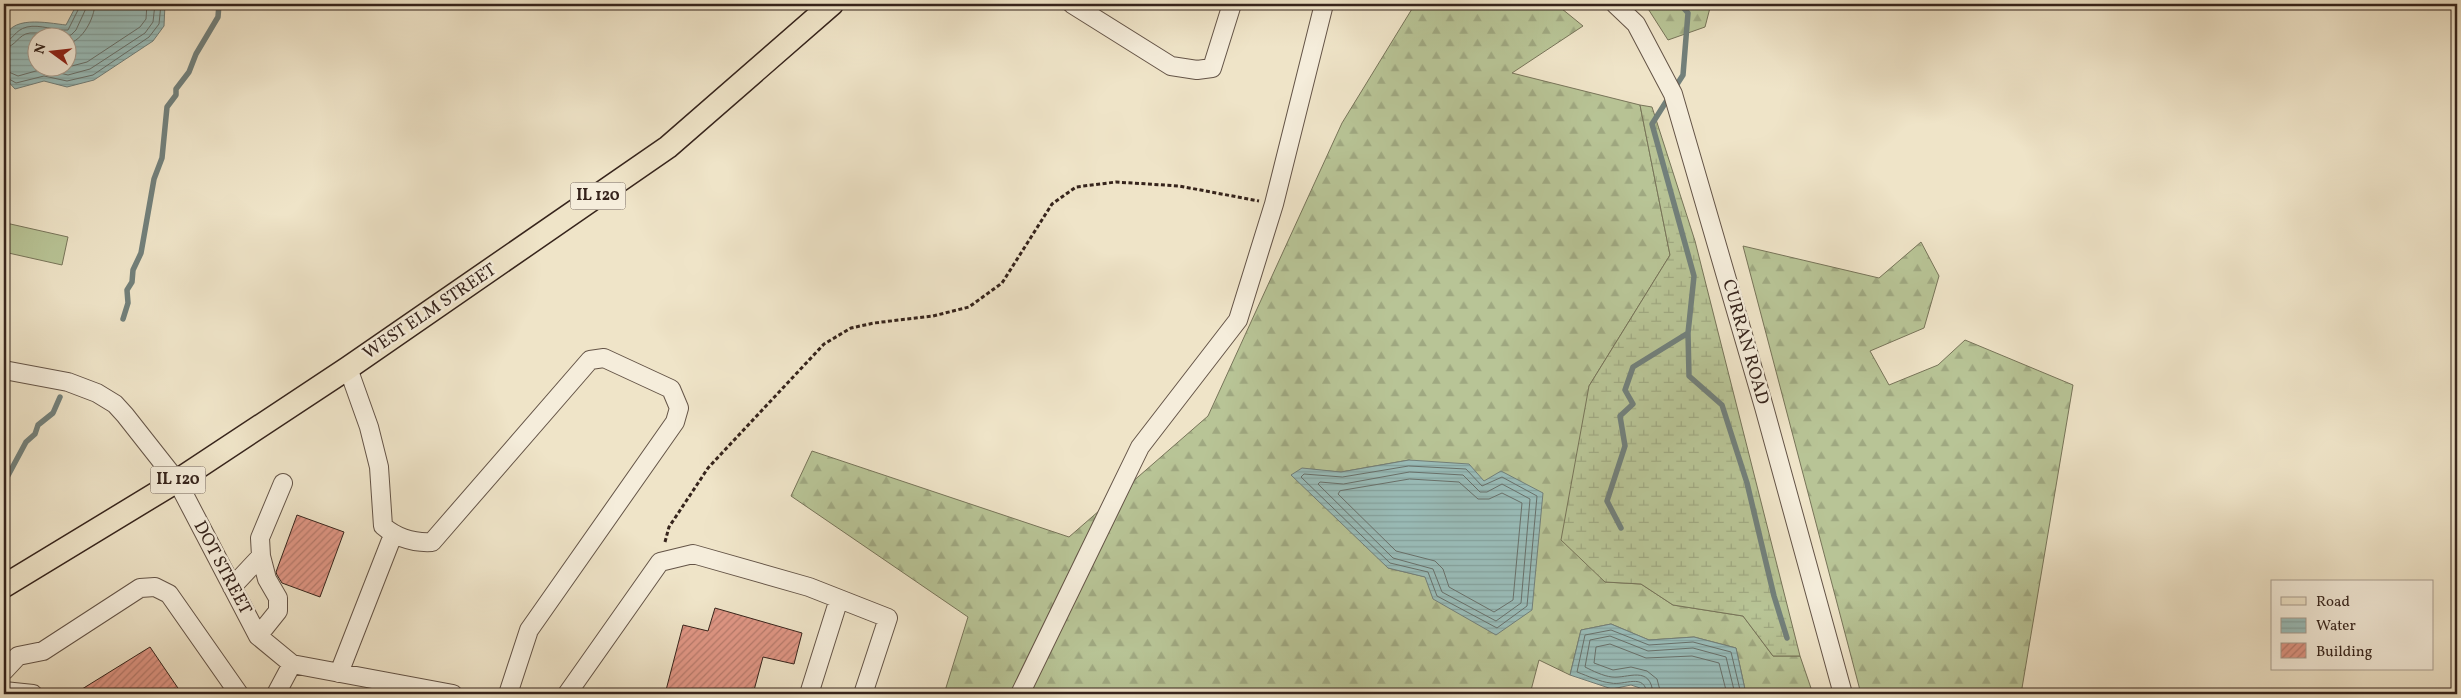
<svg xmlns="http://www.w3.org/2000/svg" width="2461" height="698" font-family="Vollkorn,serif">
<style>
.forest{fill:url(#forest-firs);stroke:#777459;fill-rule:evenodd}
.wetland{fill:url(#wetland-marsh);stroke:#777459}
.green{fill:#b8c496;stroke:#777459}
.water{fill:url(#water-rules);stroke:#72807b;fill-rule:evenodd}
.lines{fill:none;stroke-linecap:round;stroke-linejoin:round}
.shore{stroke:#68716c;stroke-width:1}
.stream{stroke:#72807b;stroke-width:5.5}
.building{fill:url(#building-hatch);stroke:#36241c}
.minor-casing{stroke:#645447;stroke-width:20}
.major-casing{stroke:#36241c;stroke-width:25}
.path{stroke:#36241c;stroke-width:3;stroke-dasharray:4 2.5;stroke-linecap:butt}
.minor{stroke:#f5eddb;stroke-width:18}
.major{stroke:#efe4c8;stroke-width:22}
.labels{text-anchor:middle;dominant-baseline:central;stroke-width:5;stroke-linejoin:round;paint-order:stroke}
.shield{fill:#f5eddb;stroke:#6f6055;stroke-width:1}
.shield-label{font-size:16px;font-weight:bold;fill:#36241c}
.street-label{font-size:18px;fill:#36241c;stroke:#f5eddb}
</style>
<defs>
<pattern id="forest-firs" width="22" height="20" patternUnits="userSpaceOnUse" patternTransform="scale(1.25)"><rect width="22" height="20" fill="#b8c496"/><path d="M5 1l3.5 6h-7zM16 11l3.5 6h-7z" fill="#9fa881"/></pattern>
<pattern id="wetland-marsh" width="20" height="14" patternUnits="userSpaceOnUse" patternTransform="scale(1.25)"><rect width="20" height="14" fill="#b8c496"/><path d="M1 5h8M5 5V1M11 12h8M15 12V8" fill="none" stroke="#9fa881"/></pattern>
<pattern id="water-rules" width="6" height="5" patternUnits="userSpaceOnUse" patternTransform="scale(1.25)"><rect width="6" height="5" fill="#9abebb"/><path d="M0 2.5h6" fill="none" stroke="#85a3a0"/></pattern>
<pattern id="building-hatch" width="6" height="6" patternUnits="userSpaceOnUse" patternTransform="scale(1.25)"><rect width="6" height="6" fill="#e19786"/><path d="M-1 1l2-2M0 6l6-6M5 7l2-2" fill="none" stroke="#b77b6d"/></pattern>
</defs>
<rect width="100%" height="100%" fill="#efe4c8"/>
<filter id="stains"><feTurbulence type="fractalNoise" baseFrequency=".004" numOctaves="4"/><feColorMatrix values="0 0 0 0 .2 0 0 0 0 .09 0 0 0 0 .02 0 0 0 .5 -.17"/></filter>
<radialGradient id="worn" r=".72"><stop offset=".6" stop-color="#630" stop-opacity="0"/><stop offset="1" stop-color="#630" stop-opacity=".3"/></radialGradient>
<!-- forest -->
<path class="forest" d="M1415,4h141l27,22 -71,47 128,32 30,150 -81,131 16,196 36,2 32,21 70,11 30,40h27l13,38h-67l-10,-46 -42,-11 -45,3 -38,-16 -30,6 -11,45 -31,-15 -9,34h-586l24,-77 -177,-121 21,-45 257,86 139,-121 134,-293zM1409,460l75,21 -58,96 -38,-9 -86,-99 39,3z
M1645,4h66l-6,23 -37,13z
M1921,242l18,34 -15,52 -54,23 19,34 49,-20 27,-25 108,45 -52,309h-160l-118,-448 136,32z"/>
<!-- wetland -->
<path class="wetland" d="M1640,105l12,2 43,134 105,415h-27l-30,-40 -70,-11 -32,-21 -36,-2 -44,-42 28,-154 81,-131z"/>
<!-- green -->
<path class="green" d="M6,223l62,14 -6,28 -58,-13z"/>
<!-- water -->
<path class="water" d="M77,4h88l-1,22 -11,15 -59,39 -27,7 -23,-6 -29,8 -11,-12c0,-11 -2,-25 0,-36 5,-27 43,-18 62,-16zM38,38h30v30h-30z
M1409,460l60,4 15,17 17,-10 42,22 -11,117 -36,25 -63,-36 -8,-22 -37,-9 -97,-93 11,-7 39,4z
M1611,624l38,16 45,-3 42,11 10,46h-104l-2,-6 -9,-3 -19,4 -42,-14 11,-45z"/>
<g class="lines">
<!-- shore -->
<path class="shore" d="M4,42c9,-1 10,-12 23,-15 13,-3 28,4 41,3l13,-26
M68,44c15,-4 26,-25 27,-40
M4,48c12,-1 14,-14 26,-15 14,-1 28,6 41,2l5,-5 12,-26
M68,67l19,-5 53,-35 6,-8 1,-15
M4,70l14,6 25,-7 25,6 22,-6 55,-36 8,-11 2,-18
M4,76l12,7 28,-7 23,5 26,-6 56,-38 10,-13 2,-20
M1409,466l57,3 16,17 20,-9 35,19 -10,110 -30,22 -60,-32 -9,-24 -38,-9 -89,-86 3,-3 38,3z
M1410,472l53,3 17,17h7l15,-8 28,15 -9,104 -25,18 -54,-29 -9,-23 -40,-11 -75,-74 2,-2 23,2z
M1410,479l49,3 19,17h11l13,-6 20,10 -9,97 -19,12 -45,-25 -6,-18 -8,-8 -39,-10 -58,-57 2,-3z
M1647,694c-2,-22 -23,-8 -36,-11 -11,-1 -23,-7 -34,-11l8,-37 26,-5 38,15 44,-3 38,10 10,42
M1653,694c-2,-30 -26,-15 -41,-17 -9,-1 -19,-6 -27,-10l5,-27 20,-4 38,15 45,-3 33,9 9,37
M1661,694l-4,-15 -10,-8 -16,-4 -18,3 -19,-7 2,-16 14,-3 36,14 46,-2 27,7 8,31"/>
<!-- stream -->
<path class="stream" d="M1674,89l9,-14 5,-62 -8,-9
M123,319l5,-16 -1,-13 5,-8 1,-12 8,-17 13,-74 8,-21 5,-51 9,-12v-6l13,-17 7,-18 22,-37 1,-13
M1688,333l1,43 33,29 25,78 27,113 13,42
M4,483l22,-41 9,-8 3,-9 15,-12 7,-16
M1621,528l-14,-27 18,-55 -5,-30 13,-12 -8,-14 8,-23 55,-34 6,-57 -42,-152 17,-27"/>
</g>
<!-- building -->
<path class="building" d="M297,515l47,17 -24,65 -38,-14 -5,-8 -1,-3z
M715,608l87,25 -8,31 -31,-7 -10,37h-88l18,-69 25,6z
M150,647l32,47h-108z"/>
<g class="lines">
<!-- minor casing -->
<g class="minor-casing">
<path id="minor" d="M1072,4l99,62 26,4 15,-2 20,-64
M1615,4l21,20 37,70 91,313 79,287
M348,368l21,59 10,40 4,59c14,12 31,17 49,16l158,-182 14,-2 67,31 8,19 -4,14 -146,208 -21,64
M4,370l64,12 29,11 18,11 10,11 52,66 81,155 34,28 161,30
M232,587l29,-31 -1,-18 23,-55
M258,636l20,-25v-13l-11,-19 -6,-23
M4,671l14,-15 25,-5 97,-63 15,-1 14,7 70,100
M339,673l54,-138
M4,691l29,3
M276,694l16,-30
M567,694l93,-132 33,-8 116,33 79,31 -25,76
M809,694l30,-95
M1020,694l120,-247 98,-127 36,-116 50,-200"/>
</g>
<!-- major casing -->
<g class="major-casing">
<path id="major" d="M4,586l173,-105 171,-113 320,-221 164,-143"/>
</g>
<!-- path -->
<path class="path" d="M665,542l4,-15 39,-59 116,-124 27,-16 23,-5 59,-7 36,-9 33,-24 50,-79 24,-17 40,-5 63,4 80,15"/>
<!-- minor -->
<use href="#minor" class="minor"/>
<!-- major -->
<use href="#major" class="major"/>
</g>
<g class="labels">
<!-- shield labels -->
<g class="shield">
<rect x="570.5" y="182.5" width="55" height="27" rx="4"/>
<rect x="150.5" y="466.5" width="55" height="27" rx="4"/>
</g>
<g class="shield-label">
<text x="598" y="196">IL 120</text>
<text x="178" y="480">IL 120</text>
</g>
<!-- street labels -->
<g class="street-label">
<text transform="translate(430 312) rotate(-34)">WEST ELM STREET</text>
<text transform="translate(1745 342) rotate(74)">CURRAN ROAD</text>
<text transform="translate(222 568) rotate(62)">DOT STREET</text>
</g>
</g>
<!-- margin -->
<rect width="2461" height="698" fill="none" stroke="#efe4c8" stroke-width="20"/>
<rect x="5" y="5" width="2451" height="688" fill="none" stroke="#36241c" stroke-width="2.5"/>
<rect x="10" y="10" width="2441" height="678" fill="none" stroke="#36241c"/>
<!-- legend -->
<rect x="2271" y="580" width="162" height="90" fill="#f5eddb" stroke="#a99d8f"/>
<rect x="2281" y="597" width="25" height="8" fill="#efe4c8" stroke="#a99d8f"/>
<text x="2316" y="606" font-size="15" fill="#36241c">Road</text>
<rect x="2281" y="618" width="25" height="15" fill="url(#water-rules)" stroke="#a99d8f"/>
<text x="2316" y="630" font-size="15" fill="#36241c">Water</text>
<rect x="2281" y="643" width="25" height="15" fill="url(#building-hatch)" stroke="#a99d8f"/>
<text x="2316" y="656" font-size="15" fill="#36241c">Building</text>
<!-- north arrow -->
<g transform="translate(52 52) rotate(285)"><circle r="24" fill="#f5eddb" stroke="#a99d8f"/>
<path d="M0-4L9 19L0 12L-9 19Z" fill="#8f2418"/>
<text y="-8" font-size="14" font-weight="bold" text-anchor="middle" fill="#36241c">N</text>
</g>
<rect width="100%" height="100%" filter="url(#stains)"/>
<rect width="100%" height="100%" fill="url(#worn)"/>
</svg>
